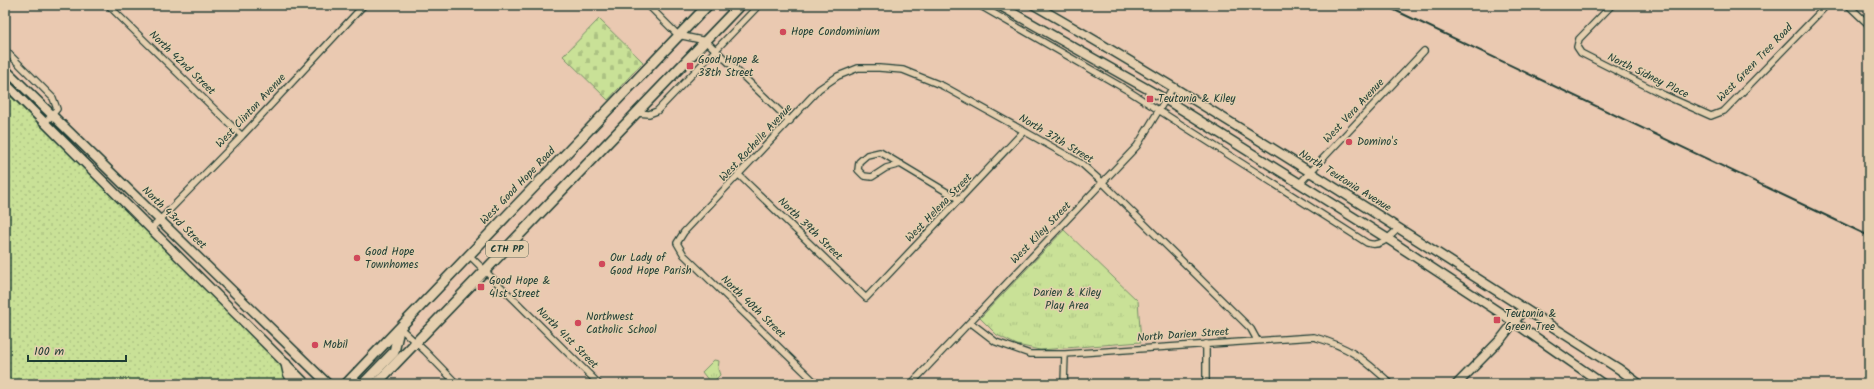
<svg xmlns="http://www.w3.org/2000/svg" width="1874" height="389" font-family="Kalam,sans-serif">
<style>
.grass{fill:url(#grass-dots);stroke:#748f66}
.cemetery{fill:url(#cemetery-stones);stroke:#748f66}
.park{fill:url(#park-tufts);stroke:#748f66}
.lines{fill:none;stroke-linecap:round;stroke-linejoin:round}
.street-casing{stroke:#1f3d34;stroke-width:8}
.secondary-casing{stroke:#1f3d34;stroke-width:11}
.primary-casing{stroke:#1f3d34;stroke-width:12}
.street{stroke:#e5cfaf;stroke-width:5.5}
.secondary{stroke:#e5cfaf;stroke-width:8}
.primary{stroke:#e5cfaf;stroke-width:9}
.rail{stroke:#1f3d34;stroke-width:2}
.poi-dot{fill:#d1495b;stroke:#e5cfaf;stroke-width:1.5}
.labels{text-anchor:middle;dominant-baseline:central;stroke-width:3;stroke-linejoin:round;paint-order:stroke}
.shield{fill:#e5cfaf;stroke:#5a6959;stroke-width:1}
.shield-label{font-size:10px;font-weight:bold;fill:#1f3d34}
.poi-label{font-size:11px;fill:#1f3d34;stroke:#e5cfaf;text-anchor:start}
.street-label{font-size:11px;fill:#1f3d34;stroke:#e5cfaf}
.park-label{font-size:11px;fill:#284539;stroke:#e5cfaf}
</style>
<defs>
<pattern id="grass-dots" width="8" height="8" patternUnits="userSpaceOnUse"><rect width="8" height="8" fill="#c9e197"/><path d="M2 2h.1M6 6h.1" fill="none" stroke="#acc283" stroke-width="1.8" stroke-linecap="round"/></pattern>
<pattern id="cemetery-stones" width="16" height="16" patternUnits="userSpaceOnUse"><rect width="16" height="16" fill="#c9e197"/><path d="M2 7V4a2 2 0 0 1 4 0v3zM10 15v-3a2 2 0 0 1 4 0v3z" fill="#acc283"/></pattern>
<pattern id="park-tufts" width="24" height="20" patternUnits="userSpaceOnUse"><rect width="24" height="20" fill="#c9e197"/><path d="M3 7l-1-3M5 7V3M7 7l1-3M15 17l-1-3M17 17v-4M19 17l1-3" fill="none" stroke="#acc283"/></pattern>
</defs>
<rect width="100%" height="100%" fill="#eac9b1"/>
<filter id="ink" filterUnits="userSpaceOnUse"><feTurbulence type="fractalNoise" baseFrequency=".025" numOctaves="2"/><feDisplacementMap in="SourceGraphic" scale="8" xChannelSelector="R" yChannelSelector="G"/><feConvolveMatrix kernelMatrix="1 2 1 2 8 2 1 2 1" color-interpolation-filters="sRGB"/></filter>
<g filter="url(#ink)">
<!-- grass -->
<path class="grass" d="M5,91l298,293h-298z"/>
<!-- cemetery -->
<path class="cemetery" d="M599,19l44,43 -35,38 -45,-44z"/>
<!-- park -->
<path class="park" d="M1064,230l74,71 3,41 -101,8 -23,-5 -20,-10 -17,-17z
M714,360l5,1 -1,8 2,6 -6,6h-5l-7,-9z"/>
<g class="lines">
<!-- street casing -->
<g class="street-casing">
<path id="street" d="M108,5l134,131
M648,5l30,30 28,6 84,80
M979,5l148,85 240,153c14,5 22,-6 32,-15
M1612,5l-33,34 -2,8 4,6 83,42 47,21 13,-5 103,-106
M1848,5l21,20
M5,50l48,48 4,11 -12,14
M637,113l12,1 8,-3 102,-106
M901,164l-15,4 -14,9 -8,-1 -6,-6 1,-8 8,-7 13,-3 80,48
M739,175l127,123 158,-167
M1299,184l125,-133
M151,229l91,-93 122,-131
M469,255l130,129
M970,322l26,20 34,12h35l249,-17c36,10 50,22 77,47
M400,328l25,23 32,33
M1206,344v40
M817,384l-133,-129 -7,-12 7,-11 135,-143 19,-13 20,-8h21l24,2 40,16 81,45 58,33 21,19 148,146 6,11
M911,384l226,-238 36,-59
M1064,384l1,-30"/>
</g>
<!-- secondary casing -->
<g class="secondary-casing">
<path id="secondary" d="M999,5l166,94 223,140 117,77 98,68
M1034,5c199,114 391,241 585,364l20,15
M5,69l323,315
M5,83l301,301
M1457,384l44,-45 23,-30"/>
</g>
<!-- primary casing -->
<g class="primary-casing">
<path id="primary" d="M286,364l2,9 6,11
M346,384l362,-379
M363,384l31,-32 5,-22
M376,384l364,-379"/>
</g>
<!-- street -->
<use href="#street" class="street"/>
<!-- secondary -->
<use href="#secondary" class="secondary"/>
<!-- primary -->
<use href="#primary" class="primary"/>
<!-- rail -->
<path class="rail" d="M1384,5l485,231"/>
</g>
</g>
<!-- markers -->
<g class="poi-dot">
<circle cx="783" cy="32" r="4"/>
<rect x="686" y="62" width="8" height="8" rx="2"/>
<rect x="1146" y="95" width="8" height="8" rx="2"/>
<circle cx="1349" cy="142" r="4"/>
<circle cx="357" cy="258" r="4"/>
<circle cx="602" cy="264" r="4"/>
<rect x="477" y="283" width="8" height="8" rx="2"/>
<rect x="1493" y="316" width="8" height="8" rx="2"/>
<circle cx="578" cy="323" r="4"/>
<circle cx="315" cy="345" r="4"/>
</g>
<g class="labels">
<!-- shield labels -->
<rect class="shield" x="486" y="241" width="42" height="16" rx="3"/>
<g class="shield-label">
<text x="507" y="249">CTH PP</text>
</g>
<!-- poi labels -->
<g class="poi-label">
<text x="791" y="32">Hope Condominium</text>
<text x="698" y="60">Good Hope &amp;<tspan x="698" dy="13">38th Street</tspan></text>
<text x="1158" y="99">Teutonia &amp; Kiley</text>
<text x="1357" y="142">Domino's</text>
<text x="365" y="252">Good Hope<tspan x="365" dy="13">Townhomes</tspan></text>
<text x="610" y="258">Our Lady of<tspan x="610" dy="13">Good Hope Parish</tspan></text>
<text x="489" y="281">Good Hope &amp;<tspan x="489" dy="13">41st Street</tspan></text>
<text x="1505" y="314">Teutonia &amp;<tspan x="1505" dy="13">Green Tree</tspan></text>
<text x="586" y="317">Northwest<tspan x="586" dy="13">Catholic School</tspan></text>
<text x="323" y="345">Mobil</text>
</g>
<!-- street labels -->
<g class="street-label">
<text transform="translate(182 63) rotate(44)">North 42nd Street</text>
<text transform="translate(1755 63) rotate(-46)">West Green Tree Road</text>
<text transform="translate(1648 76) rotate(26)">North Sidney Place</text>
<text transform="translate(251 111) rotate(-47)">West Clinton Avenue</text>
<text transform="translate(1354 111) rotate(-47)">West Vera Avenue</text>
<text transform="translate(1056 139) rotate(31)">North 37th Street</text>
<text transform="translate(756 143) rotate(-47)">West Rochelle Avenue</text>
<text transform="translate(1345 181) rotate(32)">North Teutonia Avenue</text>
<text transform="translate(518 186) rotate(-46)">West Good Hope Road</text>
<text transform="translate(939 208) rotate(-46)">West Helena Street</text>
<text transform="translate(174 218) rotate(44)">North 43rd Street</text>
<text transform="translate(810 229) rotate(44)">North 39th Street</text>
<text transform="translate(1041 233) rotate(-46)">West Kiley Street</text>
<text transform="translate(753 307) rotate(44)">North 40th Street</text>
<text transform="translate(1183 335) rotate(-4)">North Darien Street</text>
<text transform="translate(567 338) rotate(45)">North 41st Street</text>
</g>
<!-- park labels -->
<g class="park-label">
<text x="1067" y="293">Darien &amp; Kiley<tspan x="1067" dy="13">Play Area</tspan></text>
</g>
</g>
<!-- margin -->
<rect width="1874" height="389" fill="none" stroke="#e5cfaf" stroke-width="20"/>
<rect x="10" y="10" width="1854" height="369" fill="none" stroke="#1f3d34" stroke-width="1.5" filter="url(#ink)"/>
<!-- scale -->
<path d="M28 355v6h98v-6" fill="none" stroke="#1f3d34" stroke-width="2"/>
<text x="34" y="355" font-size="12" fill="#1f3d34" stroke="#e5cfaf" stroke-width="3" paint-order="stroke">100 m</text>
</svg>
